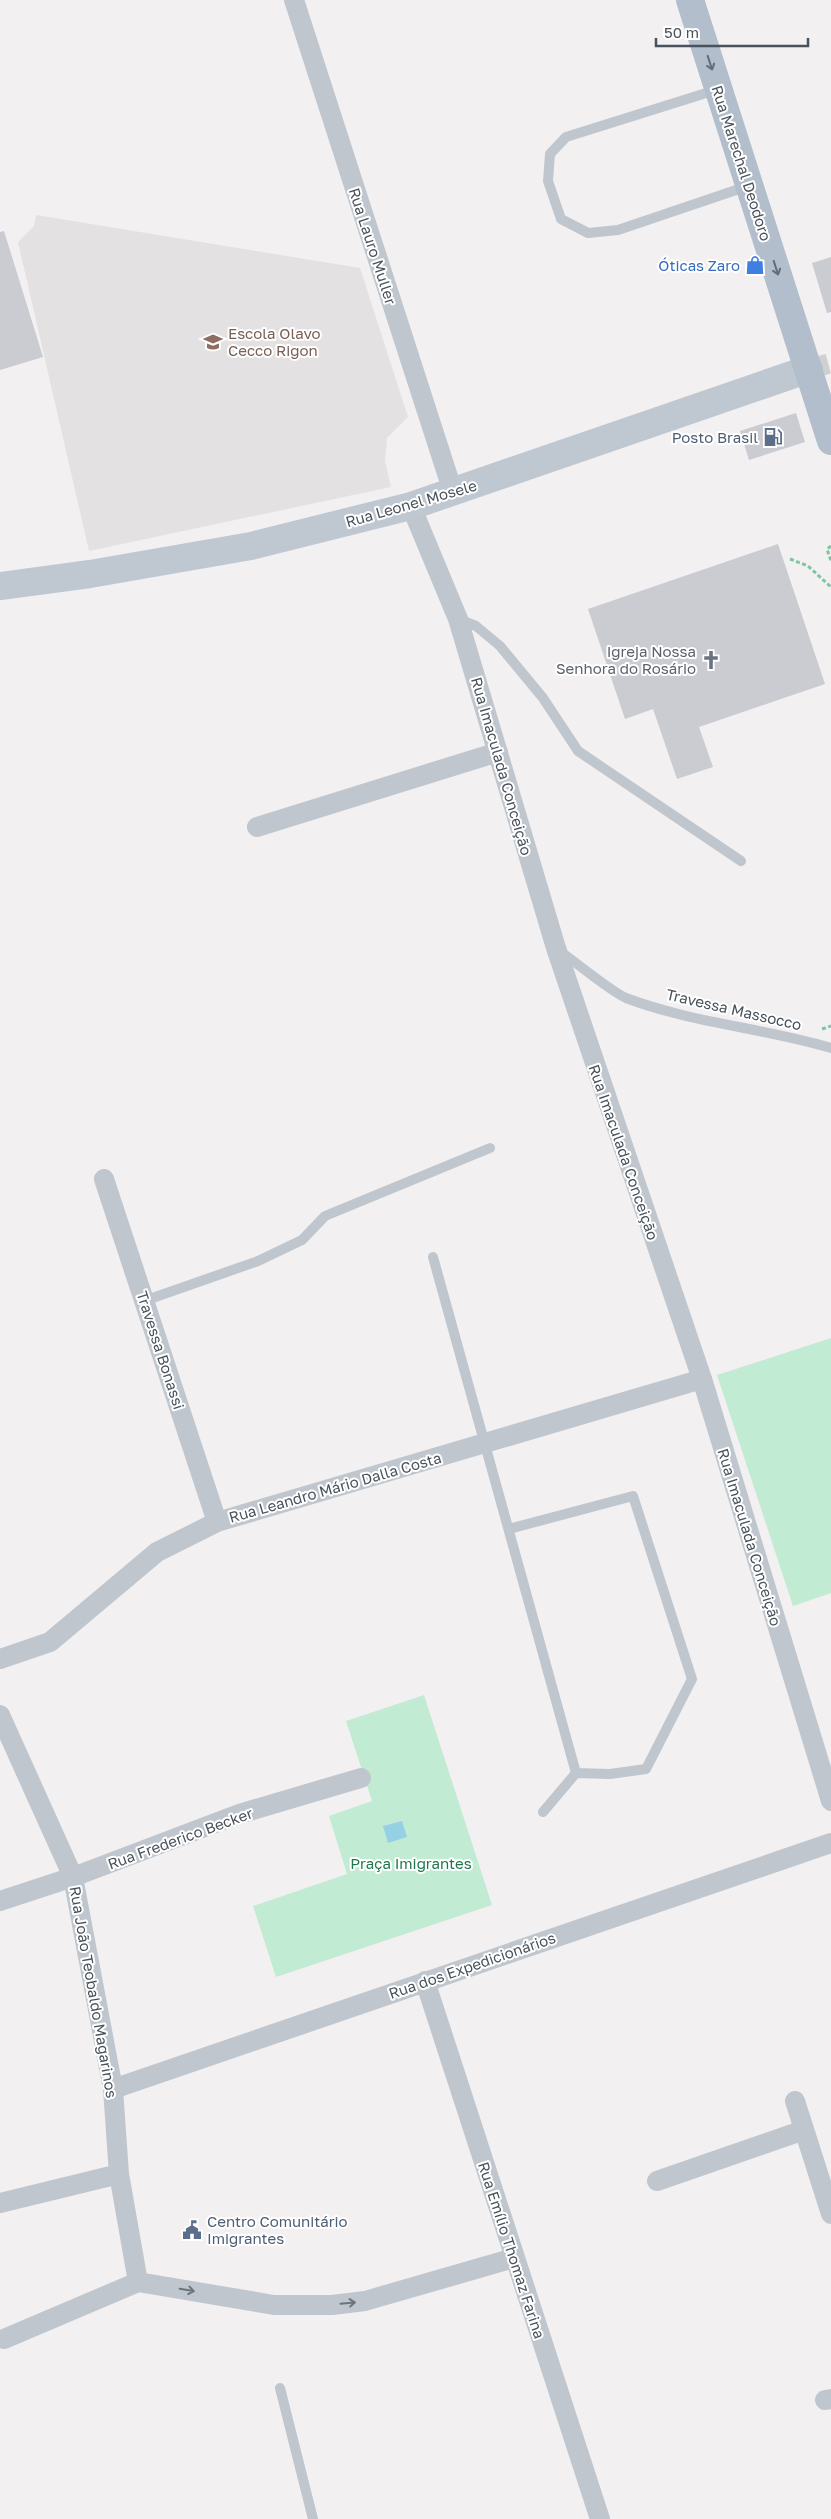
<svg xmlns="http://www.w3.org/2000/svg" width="831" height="2519" font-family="'Golos Text',sans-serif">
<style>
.education{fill:#e3e1e1}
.green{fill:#c2ebd3}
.water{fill:#94d1e4}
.building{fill:#caccd2}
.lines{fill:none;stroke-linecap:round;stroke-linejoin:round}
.street-tunnel{stroke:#d0d0d2;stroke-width:20;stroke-dasharray:20 10;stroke-linecap:butt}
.path{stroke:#7dc6a4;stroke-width:3;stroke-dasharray:4 2.5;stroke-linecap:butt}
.lane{stroke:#bfc6cd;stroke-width:10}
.street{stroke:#bfc6cd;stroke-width:20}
.secondary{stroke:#bfc7d1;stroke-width:28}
.primary{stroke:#b2becc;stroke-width:28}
.oneway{stroke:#636d77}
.oneway2{stroke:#6c757d}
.labels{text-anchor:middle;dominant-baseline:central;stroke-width:4;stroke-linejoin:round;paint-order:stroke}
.street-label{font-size:15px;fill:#49525b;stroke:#fff}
.shop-label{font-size:15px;fill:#366cbe;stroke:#fff;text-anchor:end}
.education-label{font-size:15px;fill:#785e54;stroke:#fff;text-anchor:start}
.service-label{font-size:15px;fill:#4e5e75;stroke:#fff;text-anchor:end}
.worship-label{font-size:15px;fill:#5b616d;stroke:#fff;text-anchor:end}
.park-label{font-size:15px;fill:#20774e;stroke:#fff}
</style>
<rect width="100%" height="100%" fill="#f2f0f0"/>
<!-- education -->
<path class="education" d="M36,215l324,53 48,149 -21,21 -2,23 6,26 -302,64 -71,-309 16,-16z"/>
<!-- green -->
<path class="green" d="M831,1338v255l-38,13 -76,-231z
M424,1695l68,210 -216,72 -23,-71 94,-32 -18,-58 43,-15 -26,-80z"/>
<!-- water -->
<path class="water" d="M402,1821l5,16 -19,6 -5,-17z"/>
<!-- building -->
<path class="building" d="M4,231l39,126 -43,13v-138z
M831,257v55l-4,1 -15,-50z
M796,413l9,29 -56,18 -9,-29z
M778,544l47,140 -126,43 14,40 -36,12 -24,-70 -28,10 -37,-110z"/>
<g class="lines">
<!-- street-tunnel -->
<path class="street-tunnel" d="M809,369l22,-6"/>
<!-- path -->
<path class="path" d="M831,546l-4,3 4,12
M790,559l18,7 23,21
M822,1029l9,-3"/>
<!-- lane -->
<path class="lane" d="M719,89l-153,48 -16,17 -2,27 13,38 27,14 30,-3 130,-44
M458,619l18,7 24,20 43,52 35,53 163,110
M561,952c16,11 49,39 65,46 66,25 138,30 205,50
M433,1257l143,516 -33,39
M144,1301l114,-40 44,-21 23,-24 165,-68
M509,1529l124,-33 59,183 -46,90 -36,5 -34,-1
M280,2388l33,131"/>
<!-- street -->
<path class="street" d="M294,0l159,492
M411,506l47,113 98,329 146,431 129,422
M257,827l241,-75
M104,1179l113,343
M0,1659l50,-17 107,-90 60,-30 485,-143
M0,1715l73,162 40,212 6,85 19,108
M0,1901l73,-24 166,-63 122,-36
M425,1981l175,538
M113,2089l718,-246
M795,2101l36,113
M657,2181l147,-51
M0,2203l119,-29
M4,2339l134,-57 136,23h58l33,-4 149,-43
M825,2400l6,-1"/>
<!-- secondary -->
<path class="secondary" d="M0,586l90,-12 161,-28 160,-40 398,-137"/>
<!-- primary -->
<path class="primary" d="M690,0l141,441"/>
</g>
<!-- one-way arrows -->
<defs><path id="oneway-shaft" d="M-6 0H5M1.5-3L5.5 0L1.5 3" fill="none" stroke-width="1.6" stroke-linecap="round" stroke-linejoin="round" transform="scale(1.25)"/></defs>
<g class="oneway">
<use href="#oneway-shaft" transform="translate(710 63) rotate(72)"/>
<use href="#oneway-shaft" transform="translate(776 268) rotate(72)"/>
</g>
<g class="oneway2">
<use href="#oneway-shaft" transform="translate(187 2290) rotate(10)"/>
<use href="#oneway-shaft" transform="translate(348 2303) rotate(-5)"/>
</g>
<!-- icons -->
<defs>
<g id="shop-bare" transform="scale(1.5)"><path d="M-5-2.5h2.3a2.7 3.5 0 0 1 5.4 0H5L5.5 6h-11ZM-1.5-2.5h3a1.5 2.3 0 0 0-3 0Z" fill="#3f7fe0" stroke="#fff" stroke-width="2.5" paint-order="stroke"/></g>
<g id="school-bare" transform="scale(1.5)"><path d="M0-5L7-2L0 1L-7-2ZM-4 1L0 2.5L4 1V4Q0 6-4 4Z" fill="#8d6e63" stroke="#fff" stroke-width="2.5" paint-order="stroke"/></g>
<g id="fuel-bare" transform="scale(1.5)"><path d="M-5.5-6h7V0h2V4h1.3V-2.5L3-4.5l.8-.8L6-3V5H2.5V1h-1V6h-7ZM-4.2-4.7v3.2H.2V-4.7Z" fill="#5c6f8a" stroke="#fff" stroke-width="2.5" paint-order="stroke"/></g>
<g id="church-bare" transform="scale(1.5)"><path d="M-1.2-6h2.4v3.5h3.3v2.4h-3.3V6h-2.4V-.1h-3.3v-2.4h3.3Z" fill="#6b7280" stroke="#fff" stroke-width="2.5" paint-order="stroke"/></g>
<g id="civic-bare" transform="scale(1.5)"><path d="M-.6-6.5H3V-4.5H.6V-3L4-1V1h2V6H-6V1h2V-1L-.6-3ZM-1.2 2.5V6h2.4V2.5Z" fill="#5c6f8a" stroke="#fff" stroke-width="2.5" paint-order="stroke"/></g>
</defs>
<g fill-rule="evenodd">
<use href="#shop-bare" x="755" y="265"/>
<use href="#school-bare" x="213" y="342"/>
<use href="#fuel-bare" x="773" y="437"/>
<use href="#church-bare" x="711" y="660"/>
<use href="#civic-bare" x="192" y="2230"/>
</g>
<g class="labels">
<!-- street labels -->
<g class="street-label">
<text transform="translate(742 163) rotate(72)">Rua Marechal Deodoro</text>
<text transform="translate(373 246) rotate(72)">Rua Lauro Muller</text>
<text transform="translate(411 503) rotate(-16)">Rua Leonel Mosele</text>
<text transform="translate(502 766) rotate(74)">Rua Imaculada Conceição</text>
<text transform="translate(734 1009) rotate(13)">Travessa Massocco</text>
<text transform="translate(624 1152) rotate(71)">Rua Imaculada Conceição</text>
<text transform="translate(161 1350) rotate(72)">Travessa Bonassi</text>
<text transform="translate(335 1487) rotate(-16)">Rua Leandro Mário Dalla Costa</text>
<text transform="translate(750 1537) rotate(73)">Rua Imaculada Conceição</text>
<text transform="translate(180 1838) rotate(-20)">Rua Frederico Becker</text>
<text transform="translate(472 1965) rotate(-19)">Rua dos Expedicionários</text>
<text transform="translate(94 1992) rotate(80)">Rua João Teobaldo Magarinos</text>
<text transform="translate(512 2250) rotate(72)">Rua Emílio Thomaz Farina</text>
</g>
<!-- shop labels -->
<g class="shop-label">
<text x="740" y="265">Óticas Zaro</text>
</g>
<!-- education labels -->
<g class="education-label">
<text x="228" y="333">Escola Olavo<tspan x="228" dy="17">Cecco Rigon</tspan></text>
</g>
<!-- service labels -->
<g class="service-label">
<text x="758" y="437">Posto Brasil</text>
<text x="207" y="2221" text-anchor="start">Centro Comunitário<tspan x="207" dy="17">Imigrantes</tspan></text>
</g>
<!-- worship labels -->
<g class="worship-label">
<text x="696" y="651">Igreja Nossa<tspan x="696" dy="17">Senhora do Rosário</tspan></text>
</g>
<!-- park labels -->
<g class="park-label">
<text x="411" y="1863">Praça Imigrantes</text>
</g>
</g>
<!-- scale -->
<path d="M656 38v8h152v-8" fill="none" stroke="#49525b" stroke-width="2.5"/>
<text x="664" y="38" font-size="15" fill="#49525b" stroke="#ffffff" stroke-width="4" paint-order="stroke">50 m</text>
</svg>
